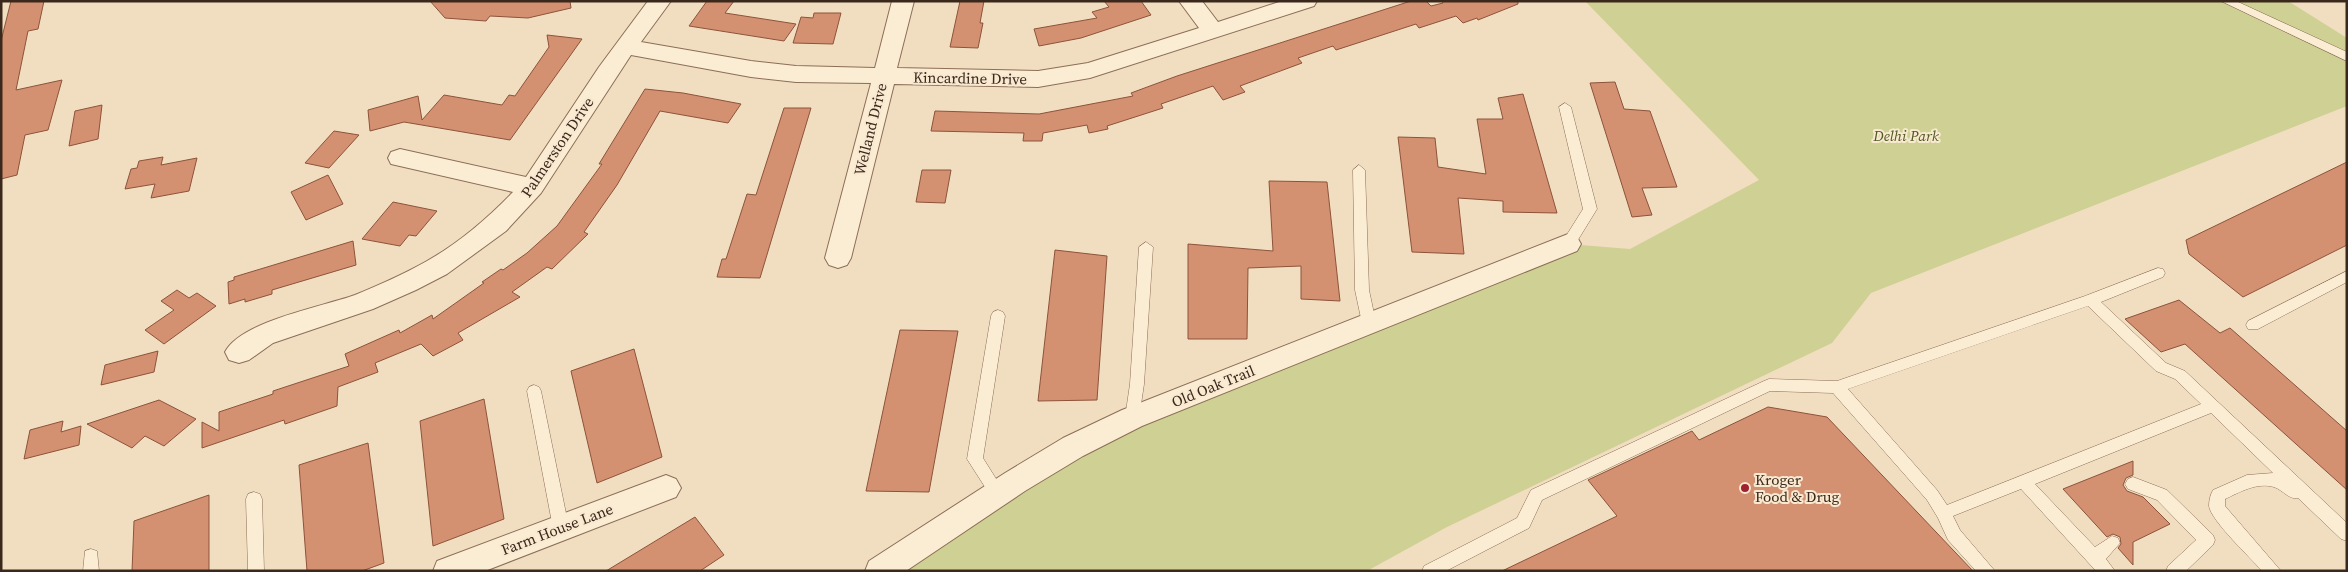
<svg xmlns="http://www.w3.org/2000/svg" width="2348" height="572" font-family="'Source Serif 4',serif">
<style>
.green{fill:#cfd093}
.building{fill:#d39172;stroke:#8d533a}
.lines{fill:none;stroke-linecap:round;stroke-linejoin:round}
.lane-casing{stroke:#8c6e56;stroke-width:1}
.street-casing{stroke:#8c6e56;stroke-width:2}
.lane{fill:#fbecd4;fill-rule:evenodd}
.street{fill:#fbecd4;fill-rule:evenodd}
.poi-dot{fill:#a0212f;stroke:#f8e9d0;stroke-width:2}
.labels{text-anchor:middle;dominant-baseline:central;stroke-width:4;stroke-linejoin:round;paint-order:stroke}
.street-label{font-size:15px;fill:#3a281c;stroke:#f8e9d0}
.park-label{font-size:15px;font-style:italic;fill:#505921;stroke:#f8e9d0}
.poi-label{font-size:15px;fill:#3a281c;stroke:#f8e9d0;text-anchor:start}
</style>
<rect width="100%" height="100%" fill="#f1dec0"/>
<!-- green -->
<path class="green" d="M1585,1h703l59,37v68l-476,187 -39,50 -385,184 -80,44h-487l193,-124 495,-203 62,5 129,-69z"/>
<!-- building -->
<path class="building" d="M11,1h33l-6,28 -10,2 -12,59 46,-10 -14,50 -23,5 -8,40 -16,4v-138z
M430,1h140l1,7 -43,10 -38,-2 -4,5 -41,-3z
M707,1h27l-9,12 71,11 -12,17 -95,-15z
M960,1h24l-4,22h3l-5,25 -28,-1z
M1104,1h37l10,14 -70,23 -42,8 -5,-17 63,-11 -5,-6 17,-5z
M1411,1h15l5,5 12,-3 -1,-2h76v3l-40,16 -1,-2 -14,5 -7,-7 -37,12 -3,-4 -80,26 -3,-4 -35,12 4,5 -62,23 5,6 -22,8 -10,-14 -52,18 2,4 -56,18 1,3 -19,4 -2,-8 -44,8 -1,8h-19l1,-8 -93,-2 4,-20 104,3 94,-18 -2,-3 46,-17z
M814,13h27l-8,31 -40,-1 8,-26 12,1z
M547,35l35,4 -72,101 -106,-18 -34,9 -2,-21 50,-14 4,24 22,-25 58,10 7,-10 6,1 34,-49z
M1615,82l9,27 26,2 27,76 -35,1 10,27 -20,2 -42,-134z
M645,89l38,4 58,11 -13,19 -68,-12 -43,74 -33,47 4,2 -36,35 -5,-2 -35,25 8,5 -62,36 5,7 -30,16 -12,-12 -46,19 3,9 -40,15 -1,19 -52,18 -1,-4 -82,28v-26l17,9v-19l54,-18v-3l76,-25 -4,-12 54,-24 1,3 32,-18 1,4 51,-36 -2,-1 19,-13 2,1 24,-17 30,-27 45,-62h-3z
M1523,94l34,119 -54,-1v-11l-45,-3 6,56 -52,-2 -14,-115 37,1 3,29 48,7 -9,-55h26l-5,-21z
M102,105l-4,34 -29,7 6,-35z
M784,108h27l-51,170 -43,-1 5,-18h4l21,-65 9,1z
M334,131l25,4 -30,33 -24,-5z
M163,157l-2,8 36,-7 -8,33 -38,7 4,-14 -30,5 6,-20 6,-1 2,-7z
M2347,162v83l-104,52 -54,-43 -3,-14z
M922,170h29l-6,33 -29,-1z
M328,175l15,29 -37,16 -15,-28z
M1269,181l58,1 13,119 -39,-2v-33l-53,2 -1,71h-59v-95l85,7z
M393,202l44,9 -21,25 -7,-1 -9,11 -38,-7z
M353,241l3,24 -84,25v4l-27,8v-3l-16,5 -1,-22 6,-2v-3z
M1055,250l52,6 -10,144 -59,1z
M177,290l12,8 8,-5 19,13 -52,38 -19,-14 29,-20 -13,-9z
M2179,300l41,33 10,-5 117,103v59l-162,-146 -24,8 -36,-33z
M900,330l58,1 -29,161 -63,-1z
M634,349l28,108 -65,26 -26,-112z
M158,351l-4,21 -53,13 4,-20z
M484,399l20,120 -71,27 -13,-125z
M159,400l37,19 -32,27 -19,-10 -13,12 -45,-24z
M1768,407l59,10 146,154h-471l115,-55 -29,-36 104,-49 7,9z
M63,421l-2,11 20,-6 -2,19 -55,14 6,-29z
M368,443l16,120 -22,8h-55l-8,-106z
M2133,461v14l-7,3 -3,7 4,6 16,6 27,27 -37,18v23l-15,-17 3,-4 -1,-7 -7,-3 -6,3 -44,-48z
M209,495v76h-77l2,-50z
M695,517l29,38 -24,16h-94z"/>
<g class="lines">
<!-- lane casing -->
<g class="lane-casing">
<path id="lane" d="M2221,1h15l111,51v9z
M1565,103l6,4 26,102 -24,39 -5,1 -7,-5 22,-35 -24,-102z
M1359,165l6,5 4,120 7,33 -2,4h-10l-2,-4 -7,-33 -2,-120z
M1146,242l7,5 -9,137 -5,34 -2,4 -5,2 -5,-2 -2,-4 5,-34 9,-137z
M2158,268l5,1 2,4 -2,4 -62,25 65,61 19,8 162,152v18l-6,-2 -43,-41c-9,2 -15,-8 -24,-11 -17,-5 -34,5 -49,12v7l56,65h-19c-11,-13 -51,-50 -53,-65 0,-5 1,-11 4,-16l34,-15 26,-2 -62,-60 -176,71 60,63 17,-11 6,2 2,5 -14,16 9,12h-19l-75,-82 -68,27 7,14 35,41h-19l-28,-31 -10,-22 -11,-18 -94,-107 -63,-2 -228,109 -13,28 -83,43h-24l2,-5 93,-48 14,-28 233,-109 5,-2 68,2 248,-85zM2088,306l68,65 19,8 26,25 -254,101 -10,-15 -89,-101z
M2347,271v11l-89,47h-10l-2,-4 2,-4z
M998,310l5,2 2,4 -22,142 22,35 -3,5 -5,2 -5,-2 -25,-39 24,-143 2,-4z
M534,385l5,2 2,4 28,137 -2,5 -6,2 -6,-2 -2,-5 -26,-137 2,-4z
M2133,477l34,13 46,45 2,5 -2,5 -27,26h-20l2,-5 28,-26 -39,-40 -29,-11 -3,-5 3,-5z
M254,492l6,2 2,5 2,72h-16l-2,-72 2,-5z
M91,549l6,2 2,20h-16l2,-20z"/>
</g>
<!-- street casing -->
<g class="street-casing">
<path id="street" d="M648,1h23l-30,41 110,19 45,5 79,2 17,-67h22l-17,67 141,3 50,-8 111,-35 -20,-27h23l16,21 64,-21h35l-3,5 -224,72 -52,9 -144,-3 -43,174 -4,7 -9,3 -9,-3 -4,-7 46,-175 -75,-1 -45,-5 -120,-22 -90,138 -35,38 -59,43 -31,16 -43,19 -100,34 -24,17 -10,3 -10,-3 -4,-8c16,-31 97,-45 130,-57 24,-10 49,-21 72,-34 32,-18 61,-43 86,-69l-122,-28 -3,-6 3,-6 9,-3 126,28 73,-110z
M1568,234l9,3 4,7 -4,7 -435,175 -59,30 -58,35 -119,80h-41l4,-10 136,-88 58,-35 59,-28z
M666,475l10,4 5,9 -5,9 -191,74h-52l4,-10z"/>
</g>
<!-- lane -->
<use href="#lane" class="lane"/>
<!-- street -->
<use href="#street" class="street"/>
</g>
<!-- markers -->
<circle class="poi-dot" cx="1745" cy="488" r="5"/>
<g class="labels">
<!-- street labels -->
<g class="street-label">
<text transform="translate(970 78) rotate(1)">Kincardine Drive</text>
<text transform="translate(870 129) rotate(-76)">Welland Drive</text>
<text transform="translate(557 147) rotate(-56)">Palmerston Drive</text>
<text transform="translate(1213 386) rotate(-22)">Old Oak Trail</text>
<text transform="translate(557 529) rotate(-21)">Farm House Lane</text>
</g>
<!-- park labels -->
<g class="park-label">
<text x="1906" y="135">Delhi Park</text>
</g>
<!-- poi labels -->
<g class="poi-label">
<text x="1755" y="479">Kroger<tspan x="1755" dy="17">Food &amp; Drug</tspan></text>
</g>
</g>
<!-- border -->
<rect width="2348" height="572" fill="none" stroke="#3a281c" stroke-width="5"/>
</svg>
